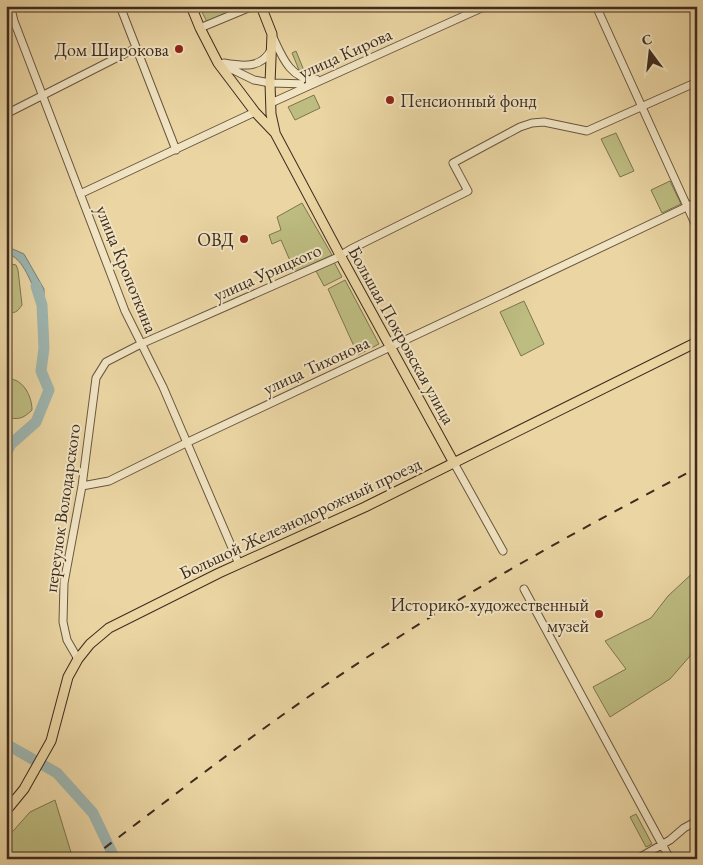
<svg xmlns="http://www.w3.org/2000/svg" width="703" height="865" font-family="'EB Garamond',serif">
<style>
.green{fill:#bdbc81;stroke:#7e7450}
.water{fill:#9db6b1;stroke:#777e77}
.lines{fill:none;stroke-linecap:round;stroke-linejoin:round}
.river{stroke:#9db6b1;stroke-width:11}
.minor-casing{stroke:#695640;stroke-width:9}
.major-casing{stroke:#3e2b1f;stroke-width:11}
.minor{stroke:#f1e4c3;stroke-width:7}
.major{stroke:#ead5a3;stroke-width:9}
.rail{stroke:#3e2b1f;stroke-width:2;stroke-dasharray:9 9;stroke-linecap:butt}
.poi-dot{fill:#8f2418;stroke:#f1e4c3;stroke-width:2}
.labels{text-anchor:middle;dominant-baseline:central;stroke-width:4;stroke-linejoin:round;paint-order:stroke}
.poi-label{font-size:18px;fill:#3e2b1f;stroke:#f1e4c3;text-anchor:end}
.street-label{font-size:18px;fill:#3e2b1f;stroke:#f1e4c3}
</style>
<rect width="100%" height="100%" fill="#ead5a3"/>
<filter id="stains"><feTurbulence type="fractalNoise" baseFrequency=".004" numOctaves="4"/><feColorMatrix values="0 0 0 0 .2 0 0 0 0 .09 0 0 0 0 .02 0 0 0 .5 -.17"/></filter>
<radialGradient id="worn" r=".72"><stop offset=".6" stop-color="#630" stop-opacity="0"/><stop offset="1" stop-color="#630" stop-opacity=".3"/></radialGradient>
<!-- green -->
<path class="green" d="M199,6h53l-44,18z
M296,51l9,22 -2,1 -4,-4 -7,-17z
M314,95l6,13 -25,12 -7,-13z
M616,133l18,38 -14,6 -19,-38z
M670,181l11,23 -19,9 -11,-23z
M302,203l30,52 -37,17 -14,-32 -9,4 -3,-9 12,-5 -4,-13z
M334,262l8,15 -18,9 -8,-15z
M11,264l5,1 2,5 4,35c-5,7 -7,9 -16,7v-42l2,-5z
M345,280l34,64 -21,11 -30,-66z
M524,301l20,43 -23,12 -21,-44z
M10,379c14,1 22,18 22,31 -9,9 -14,10 -26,7v-34z
M697,569v79l-27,31 -60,38 -17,-30 33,-18 -21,-28 46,-23 17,-22z
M55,800l18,59h-67v-20l24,-27z
M636,814l16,30 -6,3 -16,-30z"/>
<!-- water -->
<path class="water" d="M6,246l18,8 20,35v8l-4,1c-11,-14 -14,-39 -34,-45z"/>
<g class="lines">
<!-- river -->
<path class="river" d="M6,454l5,-10 25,-22 13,-32 -8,-19 3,-23 -2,-43 -6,-19
M6,744l51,29 36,40 22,46"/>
<!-- minor casing -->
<g class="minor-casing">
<path id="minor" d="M13,6l-1,7 2,8 111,290 38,76 76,177
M120,6l56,144
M596,6l101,222
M200,28l53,-22
M272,35c9,19 18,46 44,44
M219,63l35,17 16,3 39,1
M224,63c18,3 37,6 47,-13
M271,103l215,-97
M6,114l130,-66
M80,194l175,-82
M454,463l49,88
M82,486l27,-5 79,-39 311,-146 198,-94
M524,589l146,270
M78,659l-11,-19 -4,-18 1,-39 18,-97 14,-108 10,-16 35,-18 195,-86 15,-9 117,-58 -15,-28 67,-36 12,-4 12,-1 43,9 110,-49
M637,859l33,-19 14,-12 13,-7"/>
</g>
<!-- major casing -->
<g class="major-casing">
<path id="major" d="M191,6l9,22 18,35 37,49 20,21 65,122 114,208
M261,6l11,28 -2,49 1,31 4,18
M6,811l18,-22 27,-48 17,-64 10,-18 12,-15 19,-16 110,-55 146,-66 332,-165"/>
</g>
<!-- minor -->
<use href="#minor" class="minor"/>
<!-- major -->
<use href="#major" class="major"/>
<!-- rail -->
<path class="rail" d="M90,859c99,-75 196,-151 301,-217 98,-63 202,-120 306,-174"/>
</g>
<!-- markers -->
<g class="poi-dot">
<circle cx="179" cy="49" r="5"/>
<circle cx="390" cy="100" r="5"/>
<circle cx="244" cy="239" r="5"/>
<circle cx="599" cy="614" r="5"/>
</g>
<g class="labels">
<!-- poi labels -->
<g class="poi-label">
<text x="169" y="49">Дом Широкова</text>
<text x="400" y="100" text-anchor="start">Пенсионный фонд</text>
<text x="234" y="239">ОВД</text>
<text x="589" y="604">Историко-художественный<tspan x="589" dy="21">музей</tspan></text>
</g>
<!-- street labels -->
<g class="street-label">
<text transform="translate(345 53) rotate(-24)">улица Кирова</text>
<text transform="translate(127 269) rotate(68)">улица Кропоткина</text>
<text transform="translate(267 272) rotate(-24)">улица Урицкого</text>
<text transform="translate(402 335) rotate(61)">Большая Покровская улица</text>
<text transform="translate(316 365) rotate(-25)">улица Тихонова</text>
<text transform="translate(62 508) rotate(-82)">переулок Володарского</text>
<text transform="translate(300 518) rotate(-25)">Большой Железнодорожный проезд</text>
</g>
</g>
<!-- margin -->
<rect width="703" height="865" fill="none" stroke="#ead5a3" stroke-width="25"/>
<rect x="8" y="8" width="688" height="850" fill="none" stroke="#3e2b1f" stroke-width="2.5"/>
<rect x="12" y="12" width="678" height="840" fill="none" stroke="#3e2b1f"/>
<!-- north arrow -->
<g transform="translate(650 52) rotate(345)" stroke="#f1e4c3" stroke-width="4" paint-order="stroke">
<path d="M0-4L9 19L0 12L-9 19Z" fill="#3e2b1f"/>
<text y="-8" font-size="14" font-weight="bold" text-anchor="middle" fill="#3e2b1f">С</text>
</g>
<rect width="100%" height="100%" filter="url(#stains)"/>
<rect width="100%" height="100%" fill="url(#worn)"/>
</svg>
